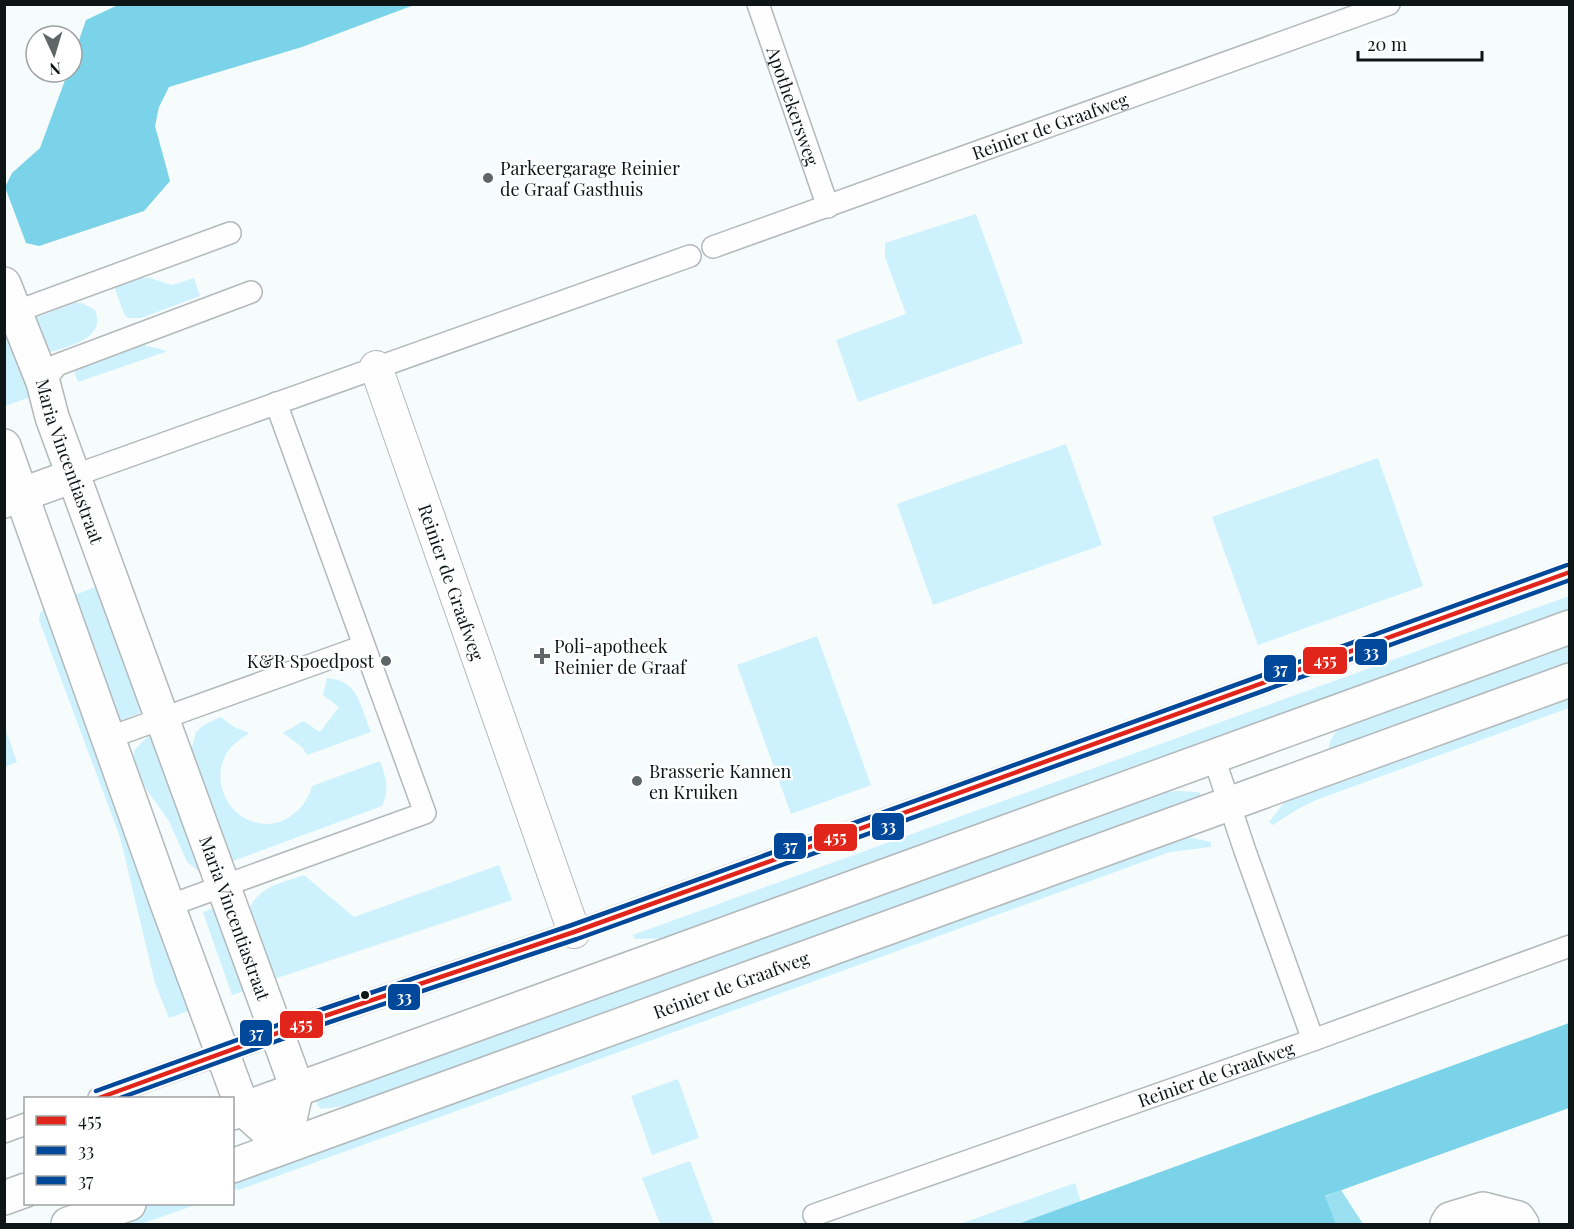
<svg xmlns="http://www.w3.org/2000/svg" width="1574" height="1229" font-family="'Playfair Display',serif">
<style>
.green{fill:#cdf2fd}
.forest{fill:#9ae0f1}
.water{fill:#7bd3e9}
.lines{fill:none;stroke-linecap:round;stroke-linejoin:round}
.service-casing{stroke:#b3b9bb;stroke-width:24}
.pedestrian-casing{stroke:#b3b9bb;stroke-width:34}
.minor-casing{stroke:#b3b9bb;stroke-width:36}
.secondary-casing{stroke:#b3b9bb;stroke-width:36}
.service{stroke:#fefeff;stroke-width:21}
.pedestrian{stroke:#fefeff;stroke-width:32}
.minor{stroke:#fefeff;stroke-width:33}
.secondary{stroke:#fefeff;stroke-width:33}
.bus-1-casing{stroke:#fff;stroke-width:9}
.bus-2-casing{stroke:#fff;stroke-width:9}
.bus-3-casing{stroke:#fff;stroke-width:9}
.bus-1{stroke:#e1251b;stroke-width:4.5}
.bus-2{stroke:#004899;stroke-width:4.5}
.bus-3{stroke:#004899;stroke-width:4.5}
.poi-dot{fill:#5f6667;stroke:#fff;stroke-width:2}
.bus-dot{fill:#0e1517;stroke:#fff;stroke-width:2}
.labels{text-anchor:middle;dominant-baseline:central;stroke-width:4.5;stroke-linejoin:round;paint-order:stroke}
.street-label{font-size:18px;fill:#0e1517;stroke:#fff}
.poi-label{font-size:18px;fill:#0e1517;stroke:#fff;text-anchor:start}
.line-badge{stroke:#fff;stroke-width:2}
.badge-label{font-size:16px;text-anchor:middle;font-weight:bold;fill:#fff}
</style>
<rect width="100%" height="100%" fill="#f6fbfc"/>
<!-- green -->
<path class="green" d="M976,214l47,129 -165,59 -22,-62 70,-26 -21,-57v-14z
M141,278h9l22,7 22,-7 6,18 -59,22h-13l-4,-4 -9,-25v-2z
M75,303h7l13,7c13,31 -32,37 -53,45l-13,-35z
M5,329l28,67 -28,10z
M139,344l29,7 -90,31 -5,-14z
M1066,444l36,101 -169,60 -36,-101z
M1378,458l45,128 -165,59 -46,-128z
M101,585l46,125 -29,12 -46,-126z
M1569,596v20l-895,322 -39,1 -2,-4z
M47,606l150,402 -28,10 -14,-35 -35,-146 -81,-217 1,-7z
M817,636l54,149 -80,29 -54,-149z
M1569,638v32l-239,83c-5,-12 8,-23 15,-31z
M327,678c32,2 33,28 44,54l-64,23 -5,-8 -19,-14 20,-12 17,11 19,-25 -16,-12z
M1569,690v18l-253,92 -20,10 -23,15 -4,-3 18,-23z
M221,717l13,10 15,6c-7,5 -16,11 -21,18 -17,25 -4,60 23,70 27,11 55,-10 61,-35l68,-25c6,17 10,28 2,45l-152,56 -39,-111 5,-19 8,-7z
M5,728l12,34 -12,5h-1z
M148,736h7l48,134 -3,2 -13,-10 -18,-41 -30,-42 -6,-15 1,-13z
M1177,791l22,1 4,6 -837,305 -45,6 -4,-5 -1,-12 842,-299z
M1183,836l28,6v5l-41,5 -931,338 -6,-1 -1,-15z
M499,865l13,35 -244,81 -21,-67c10,-28 32,-30 57,-39l50,42z
M218,907l30,83 -16,5 -29,-83z
M678,1079l21,59 -47,17 -21,-59z
M690,1161l24,63h-54l-18,-46z
M1075,1183l6,19 -63,22h-58z
M151,1204h47l-57,20h-48z"/>
<!-- forest -->
<path class="forest" d="M1341,1190l22,34h-27l-12,-27z"/>
<!-- water -->
<path class="water" d="M118,5l1,-1 295,1 -112,42 -133,40 -10,20 -4,19 15,55 -26,30 -105,35 -13,-3 -21,-56 7,-14 28,-25 28,-76h4v-12l14,-40z
M1569,1023v85l-244,88 11,28h-318z"/>
<g class="lines">
<!-- service casing -->
<g class="service-casing">
<g id="service">
<path id="s1" d="M758,4l70,203"/>
<path id="s2" d="M713,247l676,-243"/>
<path d="M4,316l226,-83"/>
<path d="M43,382l14,-17 194,-73"/>
<path d="M73,476l617,-220"/>
<path d="M108,738l256,-92"/>
<path d="M1214,758l31,93 68,189"/>
<path d="M168,906l257,-93 -149,-410"/>
<path d="M99,1098l217,-79 258,-87 996,-360"/>
<path d="M4,1132l22,-8"/>
<path id="s3" d="M814,1215l499,-175 257,-94"/>
</g>
</g>
<!-- pedestrian casing -->
<g class="pedestrian-casing">
<g id="pedestrian">
<path id="s4" d="M376,367l198,565"/>
</g>
</g>
<!-- minor casing -->
<g class="minor-casing">
<g id="minor">
<path id="s5" d="M4,284l39,98 9,35 245,671 -13,58 -41,-37 -75,-203 -164,-460"/>
<path d="M4,501l69,-25"/>
<path d="M1447,1224l3,-5 33,-10 35,9 4,6"/>
</g>
</g>
<!-- secondary casing -->
<g class="secondary-casing">
<g id="secondary">
<path d="M232,1113l1338,-486"/>
<path id="s6" d="M232,1166l1338,-486"/>
<path d="M4,1198l22,-8"/>
<path d="M68,1224l61,-20"/>
</g>
</g>
<!-- service -->
<use href="#service" class="service"/>
<!-- pedestrian -->
<use href="#pedestrian" class="pedestrian"/>
<!-- minor -->
<use href="#minor" class="minor"/>
<!-- secondary -->
<use href="#secondary" class="secondary"/>
<!-- bus-1 casing -->
<g class="bus-1-casing">
<path id="bus-1" d="M99,1098l217,-79 258,-87 996,-360"/>
</g>
<!-- bus-2 casing -->
<g class="bus-2-casing">
<path id="bus-2" d="M120,1098l198,-72 259,-87 993,-359"/>
</g>
<!-- bus-3 casing -->
<g class="bus-3-casing">
<path id="bus-3" d="M96,1091l218,-79 258,-87 995,-360"/>
</g>
<!-- bus-1 -->
<use href="#bus-1" class="bus-1"/>
<!-- bus-2 -->
<use href="#bus-2" class="bus-2"/>
<!-- bus-3 -->
<use href="#bus-3" class="bus-3"/>
</g>
<!-- markers -->
<g class="poi-dot">
<circle cx="488" cy="178" r="6"/>
<path d="M539 647h6v6h6v6h-6v6h-6v-6h-6v-6h6z"/>
<circle cx="386" cy="661" r="6"/>
<circle cx="637" cy="781" r="6"/>
</g>
<circle class="bus-dot" cx="365" cy="995" r="5"/>
<g class="labels">
<!-- street labels -->
<g class="street-label">
<text stroke="none"><textPath href="#s1" startOffset="108">Apothekersweg</textPath></text>
<text stroke="none"><textPath href="#s2" startOffset="358">Reinier de Graafweg</textPath></text>
<text stroke="none"><textPath href="#s5" startOffset="189">Maria Vincentiastraat</textPath></text>
<text stroke="none"><textPath href="#s4" startOffset="228">Reinier de Graafweg</textPath></text>
<text stroke="none"><textPath href="#s5" startOffset="675">Maria Vincentiastraat</textPath></text>
<text stroke="none"><textPath href="#s6" startOffset="531">Reinier de Graafweg</textPath></text>
<text stroke="none"><textPath href="#s3" startOffset="426">Reinier de Graafweg</textPath></text>
</g>
<!-- poi labels -->
<g class="poi-label">
<text x="500" y="168">Parkeergarage Reinier<tspan x="500" dy="21">de Graaf Gasthuis</tspan></text>
<text x="554" y="646">Poli-apotheek<tspan x="554" dy="21">Reinier de Graaf</tspan></text>
<text x="374" y="661" text-anchor="end">K&amp;R Spoedpost</text>
<text x="649" y="771">Brasserie Kannen<tspan x="649" dy="21">en Kruiken</tspan></text>
</g>
</g>
<g class="line-badge">
<rect x="1354" y="638" width="34" height="28" rx="6" fill="#004899"/>
<rect x="1302" y="646" width="46" height="29" rx="6" fill="#e1251b"/>
<rect x="1263" y="654" width="34" height="29" rx="6" fill="#004899"/>
<rect x="871" y="812" width="34" height="29" rx="6" fill="#004899"/>
<rect x="813" y="823" width="45" height="29" rx="6" fill="#e1251b"/>
<rect x="773" y="832" width="34" height="28" rx="6" fill="#004899"/>
<rect x="387" y="983" width="34" height="28" rx="6" fill="#004899"/>
<rect x="279" y="1010" width="45" height="29" rx="6" fill="#e1251b"/>
<rect x="239" y="1019" width="34" height="28" rx="6" fill="#004899"/>
</g>
<g class="badge-label">
<text x="1371" y="658">33</text>
<text x="1325" y="666">455</text>
<text x="1280" y="675">37</text>
<text x="888" y="832">33</text>
<text x="835" y="843">455</text>
<text x="790" y="852">37</text>
<text x="404" y="1003">33</text>
<text x="301" y="1030">455</text>
<text x="256" y="1039">37</text>
</g>
<!-- border -->
<rect width="1574" height="1229" fill="none" stroke="#0e1517" stroke-width="12"/>
<!-- legend -->
<rect x="24" y="1097" width="210" height="108" fill="#ffffff" stroke="#9fa1a2" stroke-width="1.5"/>
<rect x="36" y="1116" width="30" height="9" fill="#e1251b" stroke="#9fa1a2" stroke-width="1.5"/>
<text x="78" y="1127" font-size="18" fill="#0e1517">455</text>
<rect x="36" y="1146" width="30" height="9" fill="#004899" stroke="#9fa1a2" stroke-width="1.5"/>
<text x="78" y="1157" font-size="18" fill="#0e1517">33</text>
<rect x="36" y="1176" width="30" height="9" fill="#004899" stroke="#9fa1a2" stroke-width="1.5"/>
<text x="78" y="1187" font-size="18" fill="#0e1517">37</text>
<!-- north arrow -->
<g transform="translate(54 54) rotate(176)"><circle r="28" fill="#ffffff" stroke="#9fa1a2" stroke-width="1.5"/>
<path d="M0-4.5L10 22L0 15L-10 22Z" fill="#5f6667"/>
<text y="-9" font-size="16" font-weight="bold" text-anchor="middle" fill="#0e1517">N</text>
</g>
<!-- scale -->
<path d="M1358 51v9h124v-9" fill="none" stroke="#0e1517" stroke-width="3"/>
<text x="1367" y="51" font-size="18" fill="#0e1517" stroke="#ffffff" stroke-width="4.5" paint-order="stroke">20 m</text>
</svg>
